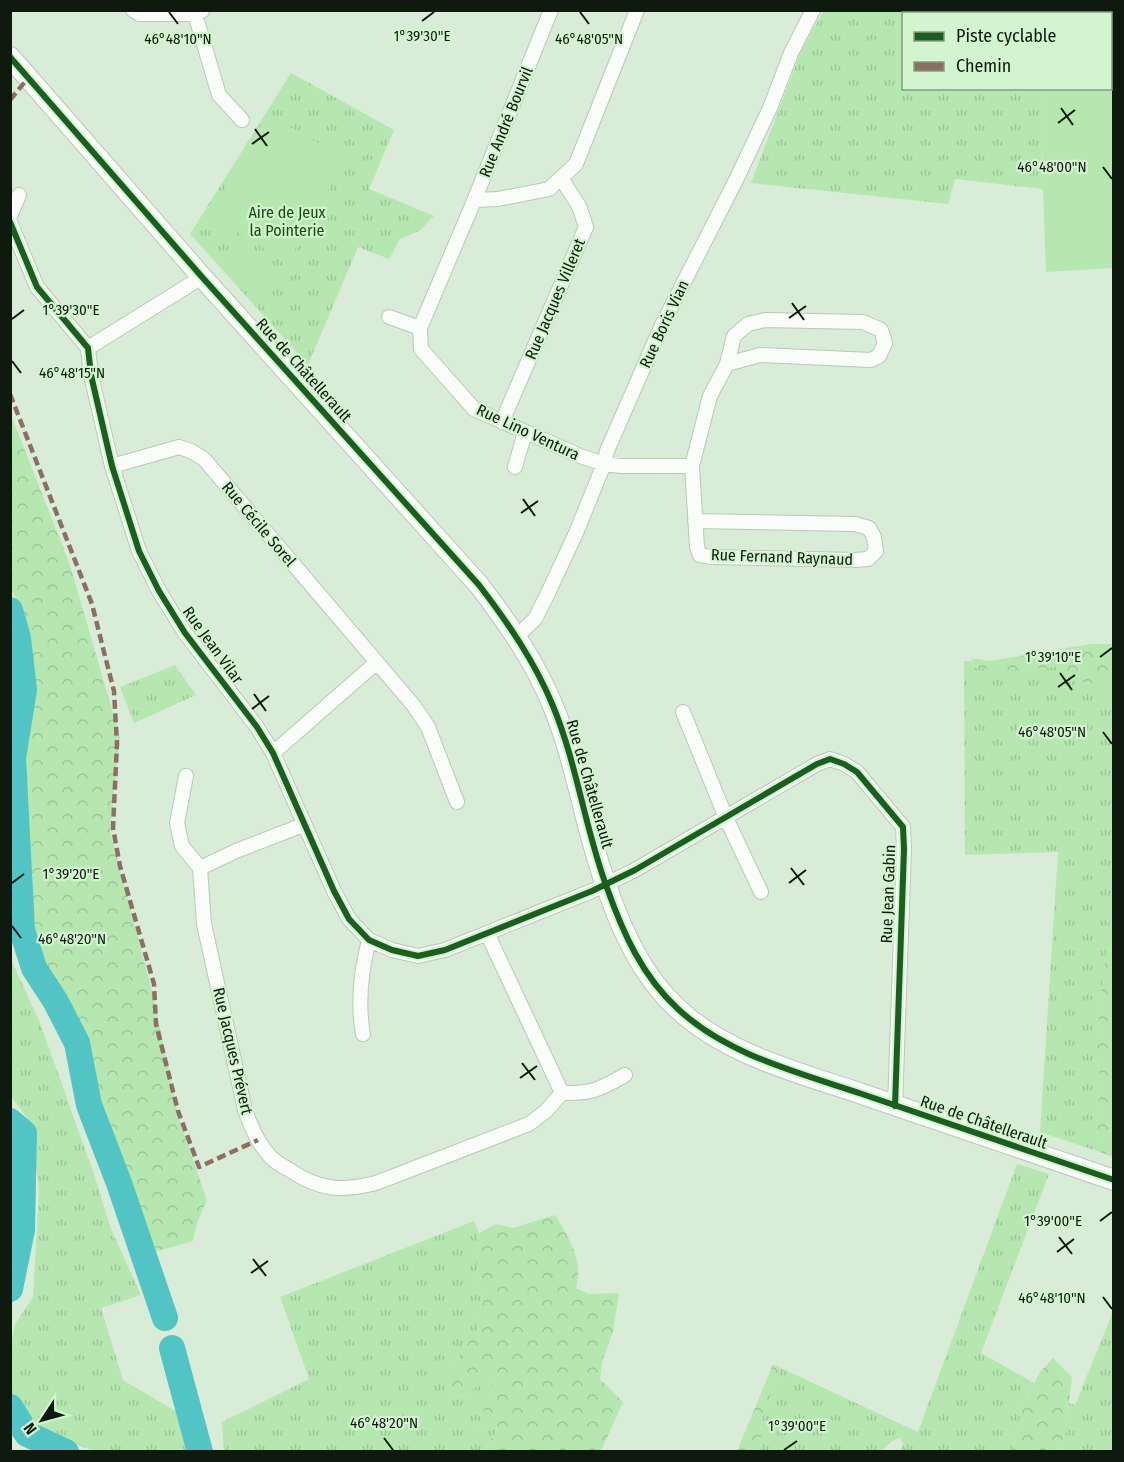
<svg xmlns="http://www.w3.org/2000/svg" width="1124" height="1462" font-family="'Fira Sans Condensed',sans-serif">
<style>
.grass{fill:url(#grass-tufts)}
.forest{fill:url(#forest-crowns)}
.garden{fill:#b6e7b1}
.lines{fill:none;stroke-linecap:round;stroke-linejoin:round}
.river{stroke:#53c4c6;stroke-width:26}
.minor-casing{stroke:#bac8b8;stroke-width:16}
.secondary-casing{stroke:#bac8b8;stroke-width:22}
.minor{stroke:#f9fcf9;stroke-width:14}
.secondary{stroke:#f9fcf9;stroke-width:20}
.rail{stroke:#c5cbc5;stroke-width:4.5;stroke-dasharray:3 6;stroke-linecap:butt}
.quiet{stroke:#8d6e63;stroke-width:4.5;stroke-dasharray:9 4.5;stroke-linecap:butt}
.cycleway-casing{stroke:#d2f4cf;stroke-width:10}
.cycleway{stroke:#1b5e20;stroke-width:6}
.ticks{fill:none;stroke:#0e1a0d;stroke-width:2}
.labels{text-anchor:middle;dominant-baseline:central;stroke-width:4.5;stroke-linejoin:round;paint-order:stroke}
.street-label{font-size:16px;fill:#0e1a0d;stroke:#d2f4cf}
.park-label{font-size:16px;fill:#134a10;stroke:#d2f4cf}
.ticks-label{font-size:15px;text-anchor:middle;fill:#0e1a0d;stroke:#d2f4cf;stroke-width:4.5;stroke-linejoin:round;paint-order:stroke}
</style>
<defs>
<pattern id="grass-tufts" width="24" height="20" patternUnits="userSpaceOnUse" patternTransform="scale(1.5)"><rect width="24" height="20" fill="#b6e7b1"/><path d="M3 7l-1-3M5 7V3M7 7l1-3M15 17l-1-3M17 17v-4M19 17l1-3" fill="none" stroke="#9bc697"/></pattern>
<pattern id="forest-crowns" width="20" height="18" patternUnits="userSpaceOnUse" patternTransform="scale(1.5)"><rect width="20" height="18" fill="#b6e7b1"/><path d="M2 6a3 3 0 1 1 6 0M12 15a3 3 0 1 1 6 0" fill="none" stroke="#9bc697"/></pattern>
</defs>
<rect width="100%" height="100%" fill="#d9ecd7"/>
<!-- grass -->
<path class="grass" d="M824,10h165l6,3 -91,1v74l138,1 1,100 -88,-10 -7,25 -197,-21 50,-132z
M291,73l103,57 -25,59 65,27 -15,15 -19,8 -11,20 -31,-12 -50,118 -118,-131z
M964,661h8l3,7 88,-1 4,13 46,6 1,205 -18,150 3,32 -2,78 -57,-19 18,-280 -93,3z
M175,665l21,30 -62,28 -14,-36z
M10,957l30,66 54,151 17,55 30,66 -40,13 22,72 84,50 -8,21h-105l-30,-11 -40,-23 -13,-25v-47l4,-21 18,-27 6,-104 -7,-68 -21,-29z
M1017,1164l32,10 -68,179 53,30 -11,22 -11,46h-112l3,-7 -3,-6 -6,2 -13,11 -121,1 2,-33 19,-51 137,64z
M474,1221l5,12 -3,26 6,41 -5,30 -27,39 5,30 41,-24 -17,50 19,4 -15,22h-259l-2,-29 87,-43 -29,-82z
M1113,1312v139l-54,1 6,-17 4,-32 6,2z"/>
<!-- forest -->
<path class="forest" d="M11,415l59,150 50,172 -10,94 44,168 25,120 28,81 -10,23 -4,18 -42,12 -5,-24 -50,-136 -15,-53 -19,-39 -21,-36 -10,-35 -7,-66 1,-69 -2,-55 7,-74 -7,-39 -8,-31 -4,-6z
M1091,644h22v42l-46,-6 -5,-13 -53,3 -34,-2 -4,-10 18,3z
M1113,891v266l-16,-6 2,-78 -3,-32z
M555,1215c14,23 29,46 21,73l13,6 30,-1 -6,39 -11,30 -2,17 23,23 -22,49h-118l15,-22 -19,-4 16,-49 -40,23 -10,-5 5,-25 27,-39 5,-30 -6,-41 3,-26 17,-9 17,4z
M1053,1358l19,19 -7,58 -6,16h-47l11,-46 17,-33z
M773,1364l8,4 -19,51 -2,32h-23z"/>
<!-- garden -->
<path class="garden" d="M1111,77l3,1 -1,190 -67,4 -3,-83 -1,-100 68,-1z
M267,114l79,45 -58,103 -79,-46z
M244,238l30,35 -18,16 -30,-35z"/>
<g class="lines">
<!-- river -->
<path class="river" d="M10,610l8,28 6,52 -11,68 9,172 12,38 22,34 21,41 12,62 30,78 46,135
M10,1121l14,12 -2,97 -12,59
M172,1348l28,104
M10,1407l17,27 39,18"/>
<!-- minor casing -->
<g class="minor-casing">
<path id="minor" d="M133,10l6,4h56l7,-3
M551,10l-80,198 -51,120 1,21 53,60 106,47 24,8 17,2h71
M195,14l24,81 23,25
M475,200l23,-1 51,-10 27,-25 61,-154
M10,216l9,-21
M10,222l27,65 51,61 3,27 21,91 27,85 20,40 26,42 72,94 16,26 61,138 15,28 20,21 23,10 26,6 27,-6 147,-59 43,-21 182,-106 13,-5 14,5 13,8 46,55 1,22 -9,257
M389,317l31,11
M88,348l114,-71
M502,422l84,-195 -7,-21 -18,-28
M112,466l67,-19 12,4 13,8 210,247 14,21 29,75
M515,467l10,-35
M695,521l160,3 14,4 5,9 2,14 -8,8 -13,1 -144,-3 -11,-2 -3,-8 -5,-81 18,-70 17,-32 7,-28 14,-12 17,-4 98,2 18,8 4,13 -6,13 -8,4 -111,-5 -33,9
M517,636l18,-17 13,-26 28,-60 28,-69 3,-13 55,-126 74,-145 34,-72 21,-55 22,-43
M683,712l43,106 35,74
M273,753l104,-91
M186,776l-9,47 5,23 18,22 4,56 41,186c6,16 12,32 24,45 4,6 12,10 19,14 31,21 52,23 88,14l153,-59 17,-13 16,-18
M200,868l36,-17 67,-26
M487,933l75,160
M363,1034c-6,-33 -2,-63 6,-94
M562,1093c29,1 39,-4 63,-18"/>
</g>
<!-- secondary casing -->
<g class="secondary-casing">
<path id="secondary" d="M10,57l192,220 277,308c29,38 56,77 74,121 24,58 32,123 54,182 16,45 35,88 71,121 49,46 122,64 184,85 84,29 168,58 252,86"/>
</g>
<!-- minor -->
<use href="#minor" class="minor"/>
<!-- secondary -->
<use href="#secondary" class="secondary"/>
<!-- rail -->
<path class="rail" d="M1046,10l5,4
M1110,48l4,2"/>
<!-- quiet -->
<path class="quiet" d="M10,100l18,-22
M10,394l82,210 12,48 10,39 3,53 -4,84 7,38 34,118 2,40 22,87 21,56 59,-27"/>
<!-- cycleway casing -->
<g class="cycleway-casing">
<path id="cycleway" d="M10,57l192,220 277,308c29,38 56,77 74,121 24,58 32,123 54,182 16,45 35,88 71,121 49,46 122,64 184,85 84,29 168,58 252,86
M10,222l27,65 51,61 3,27 21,91 27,85 20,40 26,42 72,94 16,26 61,138 15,28 20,21 23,10 26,6 27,-6 147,-59 43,-21 182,-106 13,-5 14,5 13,8 46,55 1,22 -9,257"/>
</g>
<!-- cycleway -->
<use href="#cycleway" class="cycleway"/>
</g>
<!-- ticks -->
<path class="ticks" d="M169,12l9,12M580,12l9,12M422,21l12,-9M1061,108l12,17M1058,123l17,-13M255,129l12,17M252,144l17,-12M1103,167l9,12M792,303l12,17M789,318l17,-12M12,319l12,-9M12,361l9,12M523,499l12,17M521,513l17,-12M1100,657l12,-9M1060,673l12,17M1058,687l17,-12M254,694l12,17M252,709l17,-13M1103,732l9,12M791,868l13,17M12,883l12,-9M789,883l17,-13M12,926l9,12M522,1063l13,17M520,1078l17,-12M1100,1221l12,-9M1059,1237l13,17M1057,1252l17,-13M253,1259l13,17M251,1273l17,-12M1103,1297l9,12M384,1438l9,12M784,1450l13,-9"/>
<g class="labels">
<!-- street labels -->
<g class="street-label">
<text transform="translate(506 122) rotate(-68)">Rue André Bourvil</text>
<text transform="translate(555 299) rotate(-67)">Rue Jacques Villeret</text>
<text transform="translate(664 324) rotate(-65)">Rue Boris Vian</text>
<text transform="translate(304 370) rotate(48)">Rue de Châtellerault</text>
<text transform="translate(528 432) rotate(25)">Rue Lino Ventura</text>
<text transform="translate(259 524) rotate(50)">Rue Cécile Sorel</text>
<text transform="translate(782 557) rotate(2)">Rue Fernand Raynaud</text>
<text transform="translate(213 645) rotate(54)">Rue Jean Vilar</text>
<text transform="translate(590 784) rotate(74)">Rue de Châtellerault</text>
<text transform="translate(888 894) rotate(-88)">Rue Jean Gabin</text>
<text transform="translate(233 1051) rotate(77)">Rue Jacques Prévert</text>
<text transform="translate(984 1122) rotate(19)">Rue de Châtellerault</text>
</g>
<!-- park labels -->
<g class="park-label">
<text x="287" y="212">Aire de Jeux<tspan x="287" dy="18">la Pointerie</tspan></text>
</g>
</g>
<g class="ticks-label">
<text x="422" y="41">1°39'30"E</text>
<text x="178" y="44">46°48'10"N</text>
<text x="589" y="44">46°48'05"N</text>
<text x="1052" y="172">46°48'00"N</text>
<text x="71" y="315">1°39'30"E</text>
<text x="72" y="378">46°48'15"N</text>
<text x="1053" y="662">1°39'10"E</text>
<text x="1052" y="737">46°48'05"N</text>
<text x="71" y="879">1°39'20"E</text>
<text x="72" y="944">46°48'20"N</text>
<text x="1053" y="1226">1°39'00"E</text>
<text x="1052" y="1303">46°48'10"N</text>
<text x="384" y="1428">46°48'20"N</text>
<text x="797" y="1431">1°39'00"E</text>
</g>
<!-- border -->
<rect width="1124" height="1462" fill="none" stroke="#0e1a0d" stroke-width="24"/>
<!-- legend -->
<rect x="902" y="12" width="210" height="78" fill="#d2f4cf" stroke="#849d81" stroke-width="1.5"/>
<rect x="914" y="32" width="30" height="9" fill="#1b5e20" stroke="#849d81" stroke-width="1.5"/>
<text x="956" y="42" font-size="18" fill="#0e1a0d">Piste cyclable</text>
<rect x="914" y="62" width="30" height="9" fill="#8d6e63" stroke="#849d81" stroke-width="1.5"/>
<text x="956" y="72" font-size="18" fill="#0e1a0d">Chemin</text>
<!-- north arrow -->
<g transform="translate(42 1420) rotate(234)" stroke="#d2f4cf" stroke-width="4.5" paint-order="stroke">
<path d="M0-4.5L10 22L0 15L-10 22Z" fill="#0e1a0d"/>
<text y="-9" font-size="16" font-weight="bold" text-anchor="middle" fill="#0e1a0d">N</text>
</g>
</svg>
